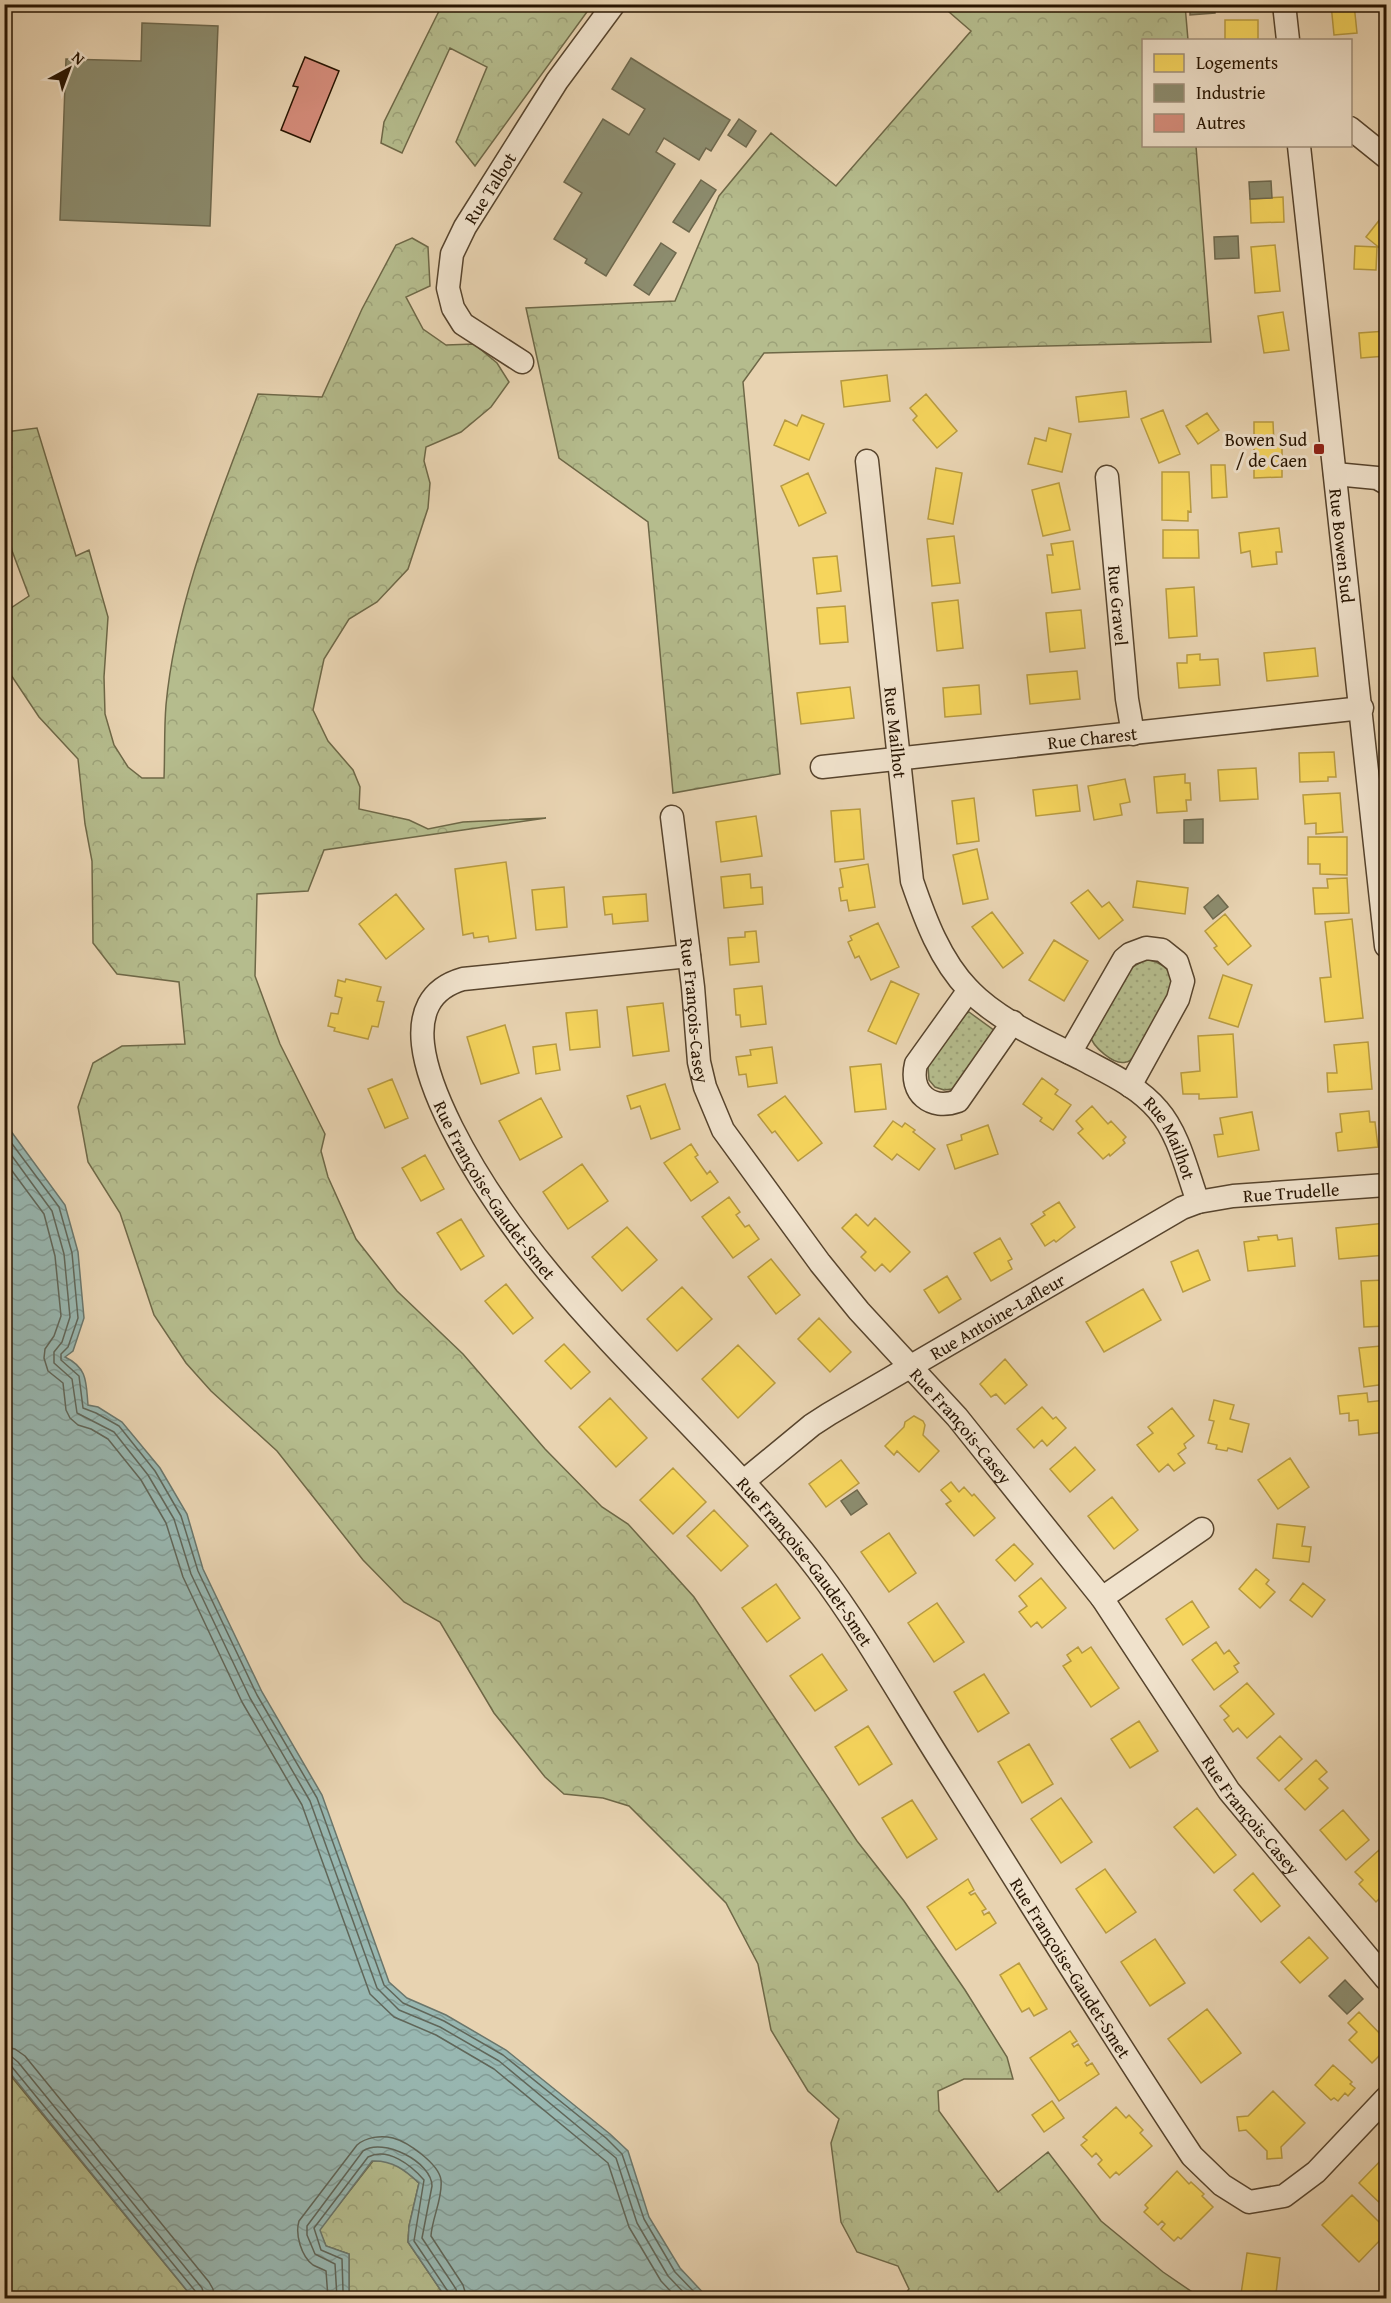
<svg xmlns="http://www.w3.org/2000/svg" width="1391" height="2303" font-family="'Gentium Book Plus',serif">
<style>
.grass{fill:url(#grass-dots);stroke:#6e6847;stroke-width:1.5}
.forest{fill:url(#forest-crowns);stroke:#6e6847;stroke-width:1.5}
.water{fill:url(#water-waves);stroke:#6b766b;stroke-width:1.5}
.homes{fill:#f6d55c;stroke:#b89b41;stroke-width:1.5}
.industry{fill:#8c8c6e;stroke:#6e684d;stroke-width:1.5}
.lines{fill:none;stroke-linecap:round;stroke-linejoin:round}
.shore{stroke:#606659;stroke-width:1.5}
.building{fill:#d68d7c;stroke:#271401;stroke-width:1.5}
.minor-casing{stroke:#57442d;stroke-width:25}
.minor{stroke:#f0e2cc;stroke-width:22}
.poi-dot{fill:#8f2418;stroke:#f0e2cc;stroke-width:2}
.labels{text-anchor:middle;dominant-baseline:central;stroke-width:6;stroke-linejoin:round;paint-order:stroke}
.street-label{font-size:18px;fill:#271401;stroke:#f0e2cc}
.poi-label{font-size:18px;fill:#271401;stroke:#f0e2cc;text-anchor:end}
</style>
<defs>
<pattern id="grass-dots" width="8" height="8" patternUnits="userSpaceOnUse" patternTransform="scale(1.5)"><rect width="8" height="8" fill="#b5bc8d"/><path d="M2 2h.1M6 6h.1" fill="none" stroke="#9ca178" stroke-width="1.8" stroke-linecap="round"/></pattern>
<pattern id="forest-crowns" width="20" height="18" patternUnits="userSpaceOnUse" patternTransform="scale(1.5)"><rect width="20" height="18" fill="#b5bc8d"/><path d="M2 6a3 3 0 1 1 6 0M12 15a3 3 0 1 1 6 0" fill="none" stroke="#9ca178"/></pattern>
<pattern id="water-waves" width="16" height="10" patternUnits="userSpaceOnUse" patternTransform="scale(1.5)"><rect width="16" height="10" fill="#98b7b1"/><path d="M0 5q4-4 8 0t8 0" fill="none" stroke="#839c96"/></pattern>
</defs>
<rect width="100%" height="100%" fill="#e8d3b1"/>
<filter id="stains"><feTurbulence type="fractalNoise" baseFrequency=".00333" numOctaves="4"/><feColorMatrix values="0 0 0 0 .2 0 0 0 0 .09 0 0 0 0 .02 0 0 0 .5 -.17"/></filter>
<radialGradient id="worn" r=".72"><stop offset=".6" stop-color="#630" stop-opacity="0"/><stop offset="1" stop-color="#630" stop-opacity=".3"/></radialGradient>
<!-- grass -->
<path class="grass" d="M1146,959c12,3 25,8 26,23 0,14 -30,60 -38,75 -2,2 -5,5 -8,5 -12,4 -34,-16 -36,-27l41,-67z
M969,1012l26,19 -37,55 -6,3 -8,1 -9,-3 -6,-7 -1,-14 37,-52z"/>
<!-- forest -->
<path class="forest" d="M442,5h150l-117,161 -19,-24 31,-75 -37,-19 -48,105 -21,-10 3,-21z
M941,5h244l3,35h-44v106h52l15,196 -447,11 -21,29 37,392 -107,19 -25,-271 -89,-64 -33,-150 149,-7 44,-105 52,-63 65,53 135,-155z
M412,238l16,9 2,39 -24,11 17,32 23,16 28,-1 23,19 12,19 -18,25 -30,25 -35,15 -2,14 6,22 -2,25 -20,61 -31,33 -28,17 -25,40 -11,51 15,31 25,29 7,17 -1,22 50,11 19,9 35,-7 83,-4 -222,32 -16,41 -51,3 -2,82 25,68 45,90 -4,17 7,26 28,62 41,52 66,63 82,95 57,58 26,17 66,73 163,244 47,60 61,89 42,67 6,22h-49l-26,12 1,20 59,81 50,-40 53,69 62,51 38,26h-299l7,-9 -11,-23 -41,-14 -16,-30 -10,-79 8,-24 -31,-28 -37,-61 -13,-66 -32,-61 -97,-97 -26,-8 -39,-4 -19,-17 -51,-64 -54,-91 -36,-20 -41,-42 -86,-109 -66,-60 -25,-28 -32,-48 -34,-102 -32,-51 -10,-55 15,-44 29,-17 63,-2 -6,-62 -62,-8 -24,-31 -1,-82 -7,-37 -7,-65 -39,-42 -34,-51v-54l24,-16 -24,-64v-100l32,-4 39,128 13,-6 19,67 -4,60 1,37 9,31 14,22 14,11h22c1,-24 0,-49 2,-73 10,-108 55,-211 92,-311l64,3 40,-88 34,-64z
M4,2067l11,14 178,217h-188z
M387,2160l19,11 13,12 -10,43 -1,16 38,56h-94l-3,-7v-37l-23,-8 -7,-16 54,-69z"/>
<!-- water -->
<path class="water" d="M5,1123l60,82 13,47 6,66 -11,33 -8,6c23,11 21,26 23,48l10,2 24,15 38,46 27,46 16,55 59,123 60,103 67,187 18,16 39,17 60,35 104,84 18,17 21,66 31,51 28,30h-262l-38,-56 1,-16 10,-43c-14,-13 -27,-23 -47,-22l-52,69 6,16 23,8v37l3,7h-159l-188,-231z"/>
<!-- homes -->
<path class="homes" d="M1331,4h23l3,29 -23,2z
M1225,20h33v20h-33z
M1283,197l1,25 -33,1 -1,-24z
M1381,218l5,5v30l-20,-16z
M1275,245l5,46 -25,2 -4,-46z
M1355,246l22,1 -1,23 -22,-1z
M1283,312l6,38 -25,3 -6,-37z
M1386,331v25l-25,2 -2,-25z
M887,375l3,26 -46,6 -3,-26z
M1126,391l3,26 -50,5 -3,-25z
M926,394l31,37 -20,17 -24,-28 4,-4 -7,-8z
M1163,410l17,44 -21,9 -18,-44z
M1207,413l12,17 -21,14 -12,-18z
M802,415l22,9 -15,36 -35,-15 11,-25 12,6z
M1254,422h19l1,22 8,-1v34l-28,1z
M1049,428l22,6 -9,38 -34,-8 7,-26 11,3z
M1211,465h14l2,32 -15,1z
M936,468l26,5 -9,51 -25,-5z
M1162,472h27l2,40 -3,-1v10l-26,-1z
M808,473l18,40 -27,13 -18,-40z
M1059,483l11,47 -27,6 -11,-46z
M1279,528l3,24h-6l1,12 -25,3 -2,-16 -9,2 -2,-20z
M1163,530h35l1,28h-36z
M954,536l6,47 -28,3 -5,-47z
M1073,541l7,48 -28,4 -5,-38h6l-2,-11z
M837,556l4,35 -24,3 -4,-36z
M1194,587l3,49 -28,2 -3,-49z
M958,600l5,48 -26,3 -5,-48z
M845,606l3,36 -28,2 -3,-36z
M1081,610l4,38 -35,4 -4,-39z
M1315,648l3,28 -51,5 -3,-28z
M1200,654v6l18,-1 2,26 -41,3 -2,-25h10v-8z
M1077,671l3,28 -50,5 -3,-29z
M979,685l2,29 -36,3 -2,-29z
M850,687l4,31 -53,6 -4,-31z
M1334,752l2,25h-8v4l-28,1 -1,-29z
M1256,768l2,31 -38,2 -2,-31z
M1185,774v9h5l1,17h-5l1,11 -30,2 -3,-36z
M1125,779l5,23 -10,2 2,11 -28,5 -6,-34z
M1077,785l3,26 -44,5 -3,-26z
M1340,793l3,39 -27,2v-11l-11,1 -2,-29z
M974,798l5,43 -22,3 -5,-43z
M860,809l4,50 -29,3 -4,-51z
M756,816l6,40 -41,6 -5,-40z
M1308,837h39v38l-27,-1v-10h-12z
M977,849l11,50 -25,5 -10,-49z
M506,862l10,76 -27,4 -1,-6 -14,2 -1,-5 -10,2 -8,-66z
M868,864l7,43 -26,4 -2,-11 -6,1 -2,-13 4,-1 -3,-18z
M750,874l1,14 11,-1 1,17 -39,4 -3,-31z
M1347,878l2,35 -34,1 -2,-26h15l-1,-9z
M1137,881l51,7 -3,26 -52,-7z
M564,887l3,40 -31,3 -4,-40z
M1088,890l14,17 7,-5 14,18 -24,19 -28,-36z
M396,894l28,35 -38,30 -27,-35z
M646,894l2,27 -35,3 -1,-10 -7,1 -2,-18z
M992,912l31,41 -20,15 -31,-41z
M1225,914l26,32 -23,19 -14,-17 3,-2 -12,-15z
M1352,919l11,99 -38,4 -5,-44 11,-1 -6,-55z
M878,923l21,44 -28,13 -12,-24 -4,2 -7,-16 4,-2 -2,-4z
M756,931l3,31 -29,3 -2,-27 17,-1v-5z
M1054,940l34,21 -24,40 -35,-21z
M1223,975l29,10 -14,42 -29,-9z
M346,979l35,8 -4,14 7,1 -6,25 -6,-1 -4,13 -34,-8 1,-3 -7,-2 3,-13 7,1 4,-16 -7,-2 3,-16 7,2z
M891,981l28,13 -23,50 -28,-13z
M762,986l4,38 -25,3 -1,-12h-4l-2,-26z
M663,1003l6,48 -36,5 -6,-49z
M597,1010l3,37 -30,3 -4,-37z
M505,1025l14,48 -38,11 -14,-47z
M1233,1034l4,63 -38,2v-5h-16l-2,-21 19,-2 -2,-35z
M1368,1042l4,47 -44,3 -1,-19h10l-3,-28z
M556,1044l4,26 -24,4 -3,-27z
M772,1047l5,36 -29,4 -2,-13 -7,1 -3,-18 15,-2 -1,-5z
M881,1064l5,45 -31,3 -5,-45z
M1042,1078l16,12 -3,4 16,11 -18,25 -13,-9 2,-3 -19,-14z
M392,1079l16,39 -23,10 -17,-39z
M665,1084l15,45 -29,10 -11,-33 -9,3 -4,-13z
M785,1096l37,47 -24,18 -23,-30 -3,2 -14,-18z
M541,1098l21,39 -42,23 -21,-39z
M1092,1106l16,18 3,-3 15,16 -3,3 2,3 -15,13 -1,-2 -6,5 -25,-26 5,-4 -7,-8z
M1369,1111l1,11h5l3,25 -40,4 -2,-18 6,-1 -2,-18z
M1252,1112l7,38 -41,7 -4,-22 9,-1 -3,-16z
M893,1121l9,6 3,-4 10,7 -2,2 22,17 -16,21 -22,-16 -5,6 -18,-14z
M988,1125l10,29 -43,15 -8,-24 15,-5 -1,-5z
M691,1144l7,11 -3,2 12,17 3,-3 8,11 -27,19 -27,-38z
M425,1155l19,34 -23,12 -19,-33z
M582,1164l26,37 -40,28 -25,-37z
M729,1197l11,15 -4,3 9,12 4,-2 10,14 -26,19 -31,-41z
M1059,1202l16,25 -19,15 -2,-2 -9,6 -14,-22 14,-9 -2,-3z
M856,1214l12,12 7,-8 35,34 -20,20 -8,-8 -7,7 -14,-14 5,-5 -24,-24z
M461,1219l23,37 -23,14 -24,-37z
M1386,1223v32l-47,4 -3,-31z
M627,1227l30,33 -35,31 -30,-34z
M1277,1235l1,5 14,-2 3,28 -47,5 -4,-29 15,-2 -1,-3z
M1000,1238l12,21 -4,2 4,8 -21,12 -17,-28z
M1198,1250l12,30 -27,12 -12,-30z
M771,1259l29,36 -24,19 -28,-37z
M947,1276l14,23 -22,14 -15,-23z
M1386,1280v46l-22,1 -3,-46z
M506,1284l27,34 -20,16 -28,-33z
M682,1287l30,32 -35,32 -30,-32z
M1143,1289l18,31 -57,32 -18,-30z
M819,1318l32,34 -21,20 -32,-33z
M564,1344l26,28 -19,17 -26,-28z
M738,1345l37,38 -37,35 -36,-39z
M1381,1346l1,10 4,-1v29l-22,3 -5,-39z
M1005,1359l22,26 -22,19 -9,-10 -5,3 -11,-13z
M1367,1393l1,9 18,-2v32l-27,3 -1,-15 -9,1v-8l-9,1 -2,-18z
M610,1398l37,40 -31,29 -37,-40z
M1214,1400l20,5 -4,14 19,5 -7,28 -14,-4 -1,3 -11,-2 1,-4 -9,-2 6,-22 -5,-1z
M1042,1407l11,12 3,-2 10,11 -19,18 -5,-6 -8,8 -17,-19z
M1172,1408l22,28 -10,8 2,4 -8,6 7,9 -11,8 -6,-7 -9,8 -22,-27 16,-12 -5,-6z
M914,1416l9,5 2,4 -2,10 16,16 -20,21 -22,-21 -3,4 -9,-9 19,-19 1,-5z
M1075,1447l20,23 -25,22 -20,-23z
M1290,1458l19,29 -31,22 -20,-29z
M841,1460l18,23 -33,24 -17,-23z
M673,1468l33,34 -33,32 -33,-34z
M951,1482l8,10 5,-5 8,9 2,-2 21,24 -21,18 -28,-32 5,-3 -10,-11z
M1112,1497l26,33 -24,19 -26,-33z
M714,1510l34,36 -27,25 -34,-35z
M1277,1524l28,3 -3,19 9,1 -2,15 -36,-4z
M889,1533l27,40 -27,19 -28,-40z
M1014,1544l19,20 -18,17 -19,-21z
M1256,1569l13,11 -3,4 9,8 -15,16 -21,-19z
M1041,1578l25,30 -24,20 -5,-6 -6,5 -12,-15 8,-6 -8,-10z
M1303,1583l22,17 -13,17 -22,-17z
M776,1584l24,34 -33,24 -25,-34z
M1192,1601l17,26 -26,18 -17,-26z
M937,1603l27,39 -30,20 -26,-39z
M1216,1642l8,12 5,-4 10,13 -5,3 4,6 -24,18 -22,-30z
M1078,1647l4,6 9,-6 28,41 -28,19 -28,-41 8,-5 -4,-6z
M822,1654l25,36 -32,21 -25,-35z
M984,1674l25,39 -31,19 -24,-40z
M1247,1683l27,31 -27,24 -9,-10 -5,4 -9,-12 5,-4 -9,-10z
M1139,1721l19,30 -28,17 -19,-29z
M868,1726l24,38 -33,21 -24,-38z
M1280,1736l22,23 -23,22 -22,-23z
M1029,1744l24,40 -31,19 -24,-41z
M1316,1760l11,12 -8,7 9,9 -23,22 -20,-21z
M1061,1798l31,44 -31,21 -30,-44z
M912,1800l25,39 -30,19 -25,-40z
M1197,1808l39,47 -22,18 -40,-46z
M1343,1810l26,30 -23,20 -26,-30z
M1379,1850l7,8v34l-10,10 -17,-18 4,-4 -8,-8z
M1105,1869l31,43 -30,21 -30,-44z
M1253,1873l27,33 -19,16 -27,-32z
M968,1879l6,11 -5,3 2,2 4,-2 11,16 -4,2 2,4 5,-3 7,11 -40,27 -29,-43z
M1309,1937l19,21 -28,25 -19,-21z
M1155,1939l30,44 -35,23 -29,-44z
M1019,1963l28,46 -13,7 -5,-8 -7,4 -22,-37z
M1207,2009l34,44 -40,30 -33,-44z
M1359,2012l27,28v9l-14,14 -23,-23 8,-8 -9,-9z
M1070,2031l7,10 -5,3 2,3 4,-3 11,16 -4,3 2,3 5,-3 7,11 -40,27 -29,-43z
M1333,2065l19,17 -2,2 5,4 -7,8 -3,-3 -7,8 -4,-3 -3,2 -16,-15z
M1273,2091l32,32 -24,24 1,11 -15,1v-8l-21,-21 -7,1 -2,-14 11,-1z
M1052,2101l12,17 -20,14 -12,-17z
M1116,2107l10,11 3,-3 14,15 -3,3 12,13 -33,29 -3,-3 -6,6 -12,-14 4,-4 -6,-7 -4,4 -11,-12 6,-5 -4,-3z
M1386,2155v54l-27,-26z
M1177,2171l12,13 2,-2 13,12 -2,2 11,11 -32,32 -3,-2 -4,4 -13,-12 4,-5 -3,-3 -4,4 -14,-13 4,-4 -3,-3z
M1352,2195l34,34v5l-27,28 -37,-37z
M1247,2253l33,5 -4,36 -20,-3v5l-15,-2z"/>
<!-- industry -->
<path class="industry" d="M1190,4h24l1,9 -25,2z
M142,23l76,3 -8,200 -150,-6 6,-161 75,2z
M631,58l99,62 -19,31 -5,-3 -7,12 -35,-22 -8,14 19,12 -69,112 -21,-13 2,-4 -33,-20 28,-46 -18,-11 39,-63 26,16 16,-26 -33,-20z
M739,119l17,12 -10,16 -18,-12z
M701,180l15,10 -27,42 -16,-10z
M1271,181l1,17 -22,1 -1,-17z
M1238,236l1,22 -24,1 -1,-22z
M661,243l15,10 -27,42 -15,-10z
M1203,819v24h-19v-23z
M1218,895l10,12 -15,12 -9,-12z
M857,1490l10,14 -16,11 -10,-14z
M1345,1980l18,19 -16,15 -18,-18z"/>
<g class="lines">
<!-- shore -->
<path class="shore" d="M4,1133l55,74 13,46 6,65 -10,29 -7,7v6l18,16 4,32 13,5 23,13 36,45 26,45 17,55 59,124 60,103 67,187 19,18 41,18 59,34 103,83 16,16 22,65 31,53 25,26
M4,1145l48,66 12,43 6,63 -8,25 -8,10v11l18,16 5,34 37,19 34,43 26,44 17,55 59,124 60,103 67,187 22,22 41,17 59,34 117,97 21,65 31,53 21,22
M4,1160l40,54 11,42 6,60 -7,20 -9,13 -1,9 4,13 15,12 3,27 4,8 8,7 13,4 17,10 33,41 25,43 17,54 59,125 60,103 68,189 24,23 42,18 58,34 114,94 21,64 32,54 16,17
M4,2047l11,2 10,7 184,226 4,7 1,9
M4,2056l8,1 6,5 184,226 3,10
M4,2064l8,3 184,225 2,6
M328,2298l-2,-27c-4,-2 -9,-4 -13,-6 -12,-9 -18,-31 -14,-44l58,-76c9,-8 24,-10 36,-7 15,4 46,26 48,42 2,18 -9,38 -10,56l32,49 4,13
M337,2298l-2,-34 -20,-10 -8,-19v-9l56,-75c20,-14 69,11 69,35l-10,52 34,51 2,9
M345,2298l-2,-7 -1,-32 -21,-9 -7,-22 54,-71c20,-10 43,8 56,23l-10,61 35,52 1,5"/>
</g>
<!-- building -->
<path class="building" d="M305,57l34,14 -29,71 -29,-12 17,-43 -5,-1z"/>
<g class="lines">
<!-- minor casing -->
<g class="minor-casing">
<g id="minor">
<path d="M1284,4l4,36"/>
<path d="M1350,128l36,29"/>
<path id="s1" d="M1299,146l87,800"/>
<path id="s2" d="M522,362l-59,-38 -10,-16 -5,-20 4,-34 13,-27 92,-146 57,-77"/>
<path id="s3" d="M867,461l45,420c13,38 28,79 57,109 30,31 75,50 113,69 26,14 56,27 76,51 21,24 29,62 40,92"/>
<path d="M1335,474l42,4 9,5"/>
<path id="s4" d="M1107,477l20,222 6,35"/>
<path id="s5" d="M822,767l540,-59"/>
<path id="s6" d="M672,817l21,170 6,75 6,25 18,43 97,133 39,48 98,106 145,181 127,193 157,188"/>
<path id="s7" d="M689,956l-226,23c-70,20 -33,105 -11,149 87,173 249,289 365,441 44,58 83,127 122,189 84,133 166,267 253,398l30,29 27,17 35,-6 32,-24 70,-74"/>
<path d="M969,990l-53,74c-7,29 15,47 42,37l55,-79"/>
<path d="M1070,1053l54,-94 6,-5 16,-6 16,2 15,12 6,19 -5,18 -48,87"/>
<path id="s8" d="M744,1481l68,-56 17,-11 353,-206 16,-6 35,-6 153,-11"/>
<path d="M1102,1598l100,-69"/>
</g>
</g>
<!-- minor -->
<use href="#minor" class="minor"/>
</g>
<!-- markers -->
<rect class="poi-dot" x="1313" y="443" width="12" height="12" rx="3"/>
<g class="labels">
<!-- street labels -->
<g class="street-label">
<text stroke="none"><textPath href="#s2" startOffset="220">Rue Talbot</textPath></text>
<text stroke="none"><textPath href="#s1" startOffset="402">Rue Bowen Sud</textPath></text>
<text stroke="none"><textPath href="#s4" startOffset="129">Rue Gravel</textPath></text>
<text stroke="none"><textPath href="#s3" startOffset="273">Rue Mailhot</textPath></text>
<text stroke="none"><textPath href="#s5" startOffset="272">Rue Charest</textPath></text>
<text stroke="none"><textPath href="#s6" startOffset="195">Rue François-Casey</textPath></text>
<text stroke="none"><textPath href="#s3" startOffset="802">Rue Mailhot</textPath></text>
<text stroke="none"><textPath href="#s7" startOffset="476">Rue Françoise-Gaudet-Smet</textPath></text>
<text stroke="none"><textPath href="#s8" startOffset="628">Rue Trudelle</textPath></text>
<text stroke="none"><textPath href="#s8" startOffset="303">Rue Antoine-Lafleur</textPath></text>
<text stroke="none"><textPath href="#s6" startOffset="699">Rue François-Casey</textPath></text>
<text stroke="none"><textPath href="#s7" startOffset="962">Rue Françoise-Gaudet-Smet</textPath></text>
<text stroke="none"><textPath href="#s6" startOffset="1185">Rue François-Casey</textPath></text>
<text stroke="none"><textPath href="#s7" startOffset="1448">Rue Françoise-Gaudet-Smet</textPath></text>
</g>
<!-- poi labels -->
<g class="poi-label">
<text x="1307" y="439">Bowen Sud<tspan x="1307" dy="21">/ de Caen</tspan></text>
</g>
</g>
<!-- margin -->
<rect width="1391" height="2303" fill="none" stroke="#e8d3b1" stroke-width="24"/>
<rect x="6" y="6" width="1379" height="2291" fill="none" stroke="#271401" stroke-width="3"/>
<rect x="12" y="12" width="1367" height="2279" fill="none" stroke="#271401" stroke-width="1.5"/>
<!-- legend -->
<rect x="1142" y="39" width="210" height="108" fill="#f0e2cc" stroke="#a0907b" stroke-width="1.5"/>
<rect x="1154" y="54" width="30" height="18" fill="#f6d55c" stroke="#a0907b" stroke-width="1.5"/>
<text x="1196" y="69" font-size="18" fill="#271401">Logements</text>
<rect x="1154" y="84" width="30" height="18" fill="#8c8c6e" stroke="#a0907b" stroke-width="1.5"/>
<text x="1196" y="99" font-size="18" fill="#271401">Industrie</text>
<rect x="1154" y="114" width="30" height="18" fill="#d68d7c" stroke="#a0907b" stroke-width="1.5"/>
<text x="1196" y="129" font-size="18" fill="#271401">Autres</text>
<!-- north arrow -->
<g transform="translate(69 69) rotate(41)" stroke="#f0e2cc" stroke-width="4.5" paint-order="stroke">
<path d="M0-4.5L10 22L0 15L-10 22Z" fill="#271401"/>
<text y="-9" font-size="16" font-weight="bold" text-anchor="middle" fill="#271401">N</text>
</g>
<rect width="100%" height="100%" filter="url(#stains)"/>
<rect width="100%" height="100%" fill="url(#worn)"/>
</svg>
